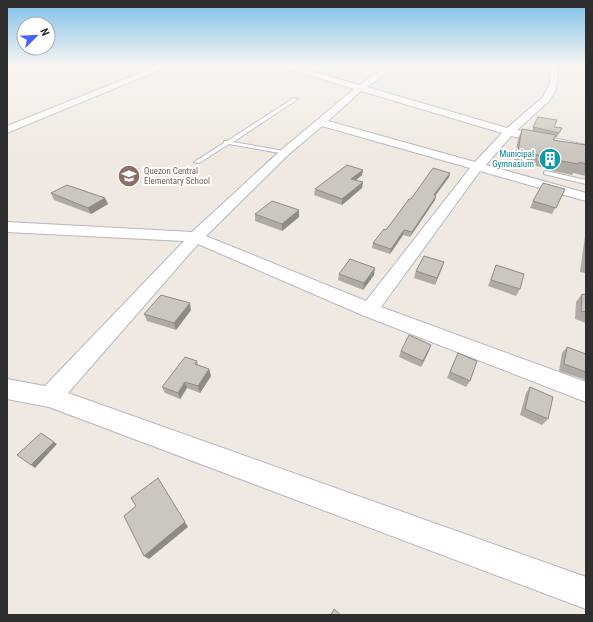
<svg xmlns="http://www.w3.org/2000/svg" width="593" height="622" font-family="'Roboto Condensed',sans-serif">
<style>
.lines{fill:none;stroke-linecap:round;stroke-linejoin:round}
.service-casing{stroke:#b4b7c1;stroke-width:2}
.minor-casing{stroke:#b4b7c1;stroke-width:2}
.service{fill:#fff;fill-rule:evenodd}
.minor{fill:#fff;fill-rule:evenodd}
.wall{fill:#afaba4}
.shaded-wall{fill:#8e8b86}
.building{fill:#cbc7bf;stroke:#8e8b86}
.labels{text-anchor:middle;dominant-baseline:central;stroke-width:4;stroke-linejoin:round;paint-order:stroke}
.far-culture-label{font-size:9px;fill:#0d838f;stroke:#fff;text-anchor:end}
.far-education-label{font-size:9px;fill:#785e54;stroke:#fff;text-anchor:start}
</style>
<rect width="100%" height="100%" fill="#efe9e1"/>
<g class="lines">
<!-- service casing -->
<g class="service-casing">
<path id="service" d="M294,98l4,1 -65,43 51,9 2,1v2l-57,-10 -30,19 -5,-1 30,-19v-2h3z
M546,171l40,9v4l-42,-10v-2z"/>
</g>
<!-- minor casing -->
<g class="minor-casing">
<path id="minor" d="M160,65h11l-164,68v-7z
M277,65h13l69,20 29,-20h10l-31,22 140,41 36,-31 7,-14 1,-18h8l-3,25 -7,11 -32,29 69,15v6l-75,-15 -25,29 100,28v8l-106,-30 -99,136 205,75v20l-224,-87 -164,-71 -130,149 518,184v32l-537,-202 -42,-8v-20l38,7 139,-145 -177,-9v-10l185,10 88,-81 74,-62zM361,91l141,42 -27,29 -147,-41zM322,126l148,42 -104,133 -160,-65 82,-81z"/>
</g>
<!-- service -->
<use href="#service" class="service"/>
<!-- minor -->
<use href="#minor" class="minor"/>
</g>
<!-- wall -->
<path class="wall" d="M538,117l16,10 8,1 -5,9h-2l-1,3 32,5v31l-13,-3 -1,2 -20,-4v-2l-38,-7 4,-23 4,-10 10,2z
M363,170l-1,5 -6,5 6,8 -20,17 -28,-10 1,-6z
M450,173l-1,4 -14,19v4l-25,37 -7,-2 -13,19 -18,-6 1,-5 13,-13z
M565,189l-13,25 -22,-6 3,-7z
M51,193l54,5 3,6 -17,10 -37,-14z
M255,214l44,3 -17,14 -27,-10z
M586,228v95l-11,-4 1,-17 6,-8 3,1v-22l-5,-1z
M496,265l24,24 -4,7 -28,-10z
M442,268l-7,17 -21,-7 2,-7z
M339,274l35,1 -11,15 -25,-10z
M191,310l-15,20 -29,-9 -3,-7z
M567,347l19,7v26l-27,-9 3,-18z
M401,351h28l-8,16 -22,-10z
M455,359l15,22 -4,6 -19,-9z
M197,361l1,4 11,4 2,7 -11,17 -13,-5 -7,11 -15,-6 -3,-6z
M530,387l18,32 -6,6 -22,-10 6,-22z"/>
<!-- shaded-wall -->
<path class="shaded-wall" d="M363,170l-1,5 -11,9v-5z
M450,173l-1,4 -17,23 2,-5z
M363,182l-1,6 -20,17v-6z
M436,196l-1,4 -25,37 2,-5z
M105,198l3,6 -17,10 -3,-6z
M299,210v7l-17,14v-7z
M404,230l-1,5 -13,19 1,-5z
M444,262l-2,6 -7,17 2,-7z
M375,268l-1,7 -11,15 1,-7z
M190,303l1,7 -15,20 -2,-7z
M431,345l-2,6 -8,16 2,-6z
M209,369l2,7 -11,17 -2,-7z
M185,382l2,6 -7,11 -2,-6z
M54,442l3,2 -22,24 -4,-3z
M158,478l30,49 -39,32 -5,-3z"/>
<!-- building -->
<path class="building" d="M538,117l19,3 -3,7 8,1 -3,5 -26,-6z
M522,129l34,6 -3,5 33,5v19l-7,-2 -1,2 -21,-4 1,-1 -40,-8z
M347,165l16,5 -12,9 12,3 -21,17 -27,-10z
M433,168l17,5 -16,22 2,1 -24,36 -8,-2 -13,19 -18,-6 11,-14 2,1 23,-31h2z
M543,183l22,6 -9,19 -23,-7z
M67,185l38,13 -17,10 -37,-15z
M272,201l27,9 -17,14 -27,-10z
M424,256l20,6 -7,16 -21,-7z
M350,259l25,9 -11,15 -25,-9z
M496,265l28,9 -4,15 -29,-9z
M582,294l4,1v17l-5,-1z
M161,295l29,8 -16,20 -30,-9z
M409,335l22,10 -8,16 -22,-10z
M567,347l19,7v18l-22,-8z
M458,353l19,8 -7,20 -20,-9z
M185,357l12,4 -2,3 14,5 -11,17 -13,-4 -7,11 -16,-6z
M530,387l23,10 -5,22 -23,-10z
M41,433l13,9 -23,23 -14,-10z
M158,478l27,44 -41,34 -20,-40 12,-10 -5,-8z
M334,609l7,6h-10z"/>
<!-- sky -->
<linearGradient id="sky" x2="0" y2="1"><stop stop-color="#7abfeb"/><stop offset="0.43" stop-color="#f8f5f2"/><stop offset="1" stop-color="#f8f5f2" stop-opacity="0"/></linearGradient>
<rect width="593" height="152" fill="url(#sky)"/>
<!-- icons -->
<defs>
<g id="building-disc" transform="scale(1.15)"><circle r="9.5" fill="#0f9aa8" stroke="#fff"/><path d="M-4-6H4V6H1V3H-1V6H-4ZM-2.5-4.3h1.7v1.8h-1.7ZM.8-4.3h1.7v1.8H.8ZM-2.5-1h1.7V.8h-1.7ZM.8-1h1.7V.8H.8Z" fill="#fff"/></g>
<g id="school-disc" transform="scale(1.15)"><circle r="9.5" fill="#8d6e63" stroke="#fff"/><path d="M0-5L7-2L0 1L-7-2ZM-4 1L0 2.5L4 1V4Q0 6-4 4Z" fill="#fff"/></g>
</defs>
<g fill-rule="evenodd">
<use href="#building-disc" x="550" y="159"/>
<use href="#school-disc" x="129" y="176"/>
</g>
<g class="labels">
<!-- far-culture labels -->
<g class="far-culture-label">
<text x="534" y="154">Municipal<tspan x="534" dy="10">Gymnasium</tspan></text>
</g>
<!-- far-education labels -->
<g class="far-education-label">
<text x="144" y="171">Quezon Central<tspan x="144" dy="10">Elementary School</tspan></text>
</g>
</g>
<!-- border -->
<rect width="593" height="622" fill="none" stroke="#2e2e2e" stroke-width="16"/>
<!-- north arrow -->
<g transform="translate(36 36) rotate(66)"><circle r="19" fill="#ffffff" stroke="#ababab"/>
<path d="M0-3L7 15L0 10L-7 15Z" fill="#4264fb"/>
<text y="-6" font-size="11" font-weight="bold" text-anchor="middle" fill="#2e2e2e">N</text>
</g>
</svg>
